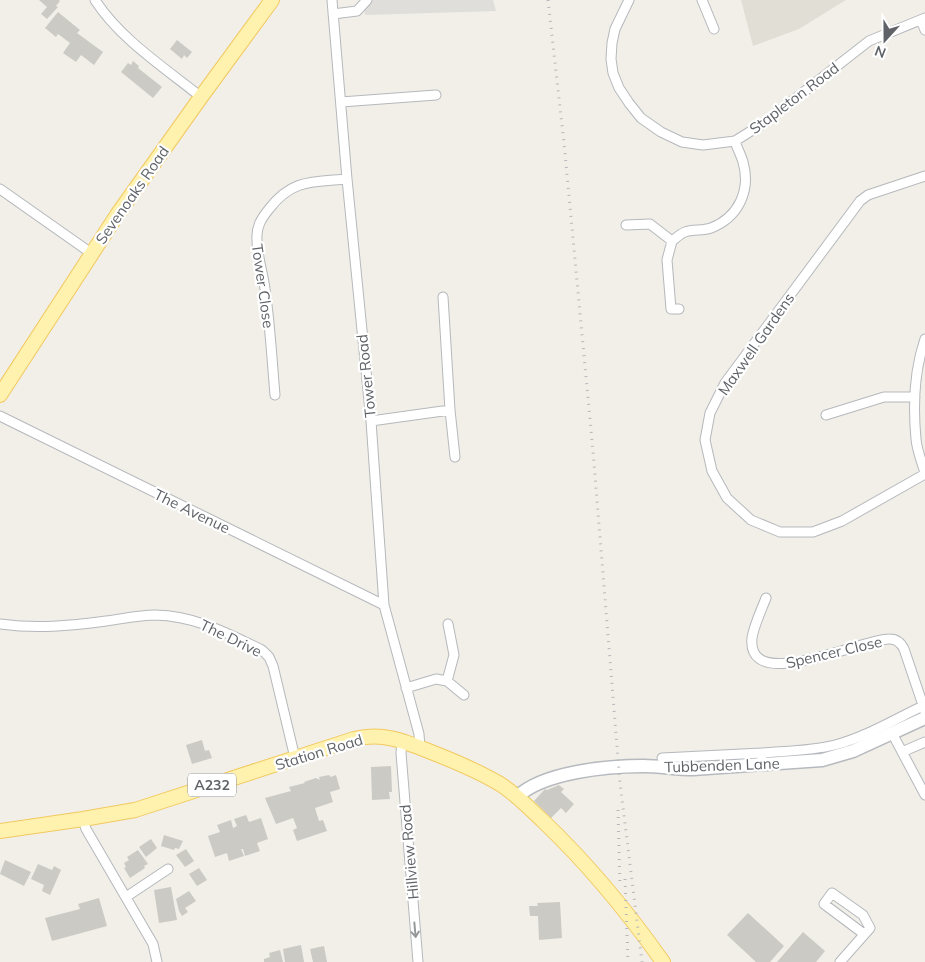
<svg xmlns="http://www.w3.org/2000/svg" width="925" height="962" font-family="Mulish,sans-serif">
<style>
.industrial{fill:#e0deda}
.education{fill:#e1ded6}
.building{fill:#cccac5}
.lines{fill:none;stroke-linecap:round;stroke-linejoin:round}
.street-casing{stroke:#b5b8bc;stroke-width:11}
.secondary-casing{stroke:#b6babf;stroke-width:15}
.primary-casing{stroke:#f2c960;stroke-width:16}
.street{stroke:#fff;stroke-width:9}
.secondary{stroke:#fff;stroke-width:12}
.primary{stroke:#fff2af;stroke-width:14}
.rail{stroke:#b6b7b8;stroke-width:3;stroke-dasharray:1 6;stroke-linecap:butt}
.oneway{stroke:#979a9d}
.labels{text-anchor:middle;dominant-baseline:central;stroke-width:4.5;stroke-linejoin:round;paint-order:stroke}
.shield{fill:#fff;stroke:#8f9295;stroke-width:1}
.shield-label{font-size:14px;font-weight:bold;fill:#5f6368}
.street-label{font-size:15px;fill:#5f6368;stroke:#fff}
</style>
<rect width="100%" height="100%" fill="#f1efe8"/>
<!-- industrial -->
<path class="industrial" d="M363,0h130l3,11 -131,4z"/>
<!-- education -->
<path class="education" d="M741,0h105l-47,29 -46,17z"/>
<!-- building -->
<path class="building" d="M39,0h20l1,1 -4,5 2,1 -11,12 -6,-5 6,-7z
M58,12l22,18 -3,3 26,19 -9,13 -13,-10 -5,7 -13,-9 7,-10 -12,-9 -2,3 -11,-9z
M177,40l15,12 -5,6 -3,-3 -2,4 -12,-10z
M133,61l6,5 -1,2 24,19 -9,11 -32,-26 7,-9 3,2z
M202,740l3,11 4,-1 3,8 -20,6 -6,-19z
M391,766l1,26h-3l1,7 -18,1 -1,-33z
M329,775l2,2 5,-2 4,14 -10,3 3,10 -18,6 4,13 4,-1 4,11 -30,10 -4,-11 4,-2 -4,-10 -17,6 -11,-26 26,-7 -2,-4 16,-4 -1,-1 12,-4 4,2 -1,-3z
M559,785l5,4 -3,3 13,12 -8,9 -5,-5 -10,10 -17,-17 11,-12 2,1z
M246,815l3,7 12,-4 7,21 -11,4 3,8 -15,5 -2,-7h-2l3,7 -15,5 -2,-8 -12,4 -7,-21 12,-4 -3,-7 14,-5 2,8 4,-2 -3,-7z
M164,835l19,6 -4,8 -4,-1 -1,2 -13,-4z
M151,839l6,9 -11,9 -7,-10z
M186,849l8,12 -9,6 -9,-12z
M138,850l10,14 -4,2 1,2 -15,10 -6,-10 2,-1 -2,-4 5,-3 -2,-3z
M5,860l26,12 -7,14 -24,-12z
M38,864l14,6 2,-4 7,4 -11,25 -8,-4 2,-6 -13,-6z
M199,868l8,12 -10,6 -8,-12z
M171,887l6,33 -18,3 -5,-33z
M189,891l7,10 -11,7 3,4 -6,4 -3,-5 -3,-12z
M99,898l8,28 -55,15 -7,-23 35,-9 -2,-5z
M560,902l2,36 -23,2 -1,-24h-8l-1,-10h9l-1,-3z
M748,913l36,33 -14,16h-14l-29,-27z
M803,932l22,19 -9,11h-39z
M301,945l3,17h-19l-2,-13z
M324,946l3,16h-14l-3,-13z
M280,950l3,12h-19v-3l6,-2 -1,-4z"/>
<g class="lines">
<!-- street casing -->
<g class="street-casing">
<path id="street" d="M95,0c25,39 70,68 106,97
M332,0l15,179 24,242 13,184 35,129 1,14
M629,0l-14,29 -3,14 -1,16 2,14 6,15 10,15 12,15 20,14 21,10 21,3 32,-4 29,-18 105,-82 56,-23
M702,0l12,29
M333,14l24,-3 10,-11
M921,20l4,10
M341,102l95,-7
M925,176l-57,19 -8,6 -135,182 -15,30 -5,27 7,31 15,27 24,22 29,12h33l29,-11 83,-47
M0,189l91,64
M626,225l24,-1 22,17
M443,297l7,113 5,47
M679,309h-8l-4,-49 5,-19c4,-3 8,-7 13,-9 8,-3 18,-1 26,-4 28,-11 40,-38 32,-66 -2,-7 -6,-14 -8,-21
M925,339c-11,32 -12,68 -9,100 1,12 6,23 9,34
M275,395c-3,-35 -5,-71 -10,-106 -2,-17 -8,-32 -8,-49 -1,-13 4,-21 12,-31 23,-30 43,-27 78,-30
M826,415l58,-18h31
M0,416l384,189
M371,421l79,-11
M766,598c-5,13 -12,27 -14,40 -6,58 114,-1 138,1 7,0 11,4 14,10l21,62
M0,624c37,5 69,2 106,-3 16,-2 33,-6 49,-6 41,1 72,18 107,35l7,7 4,9 22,92
M447,681l7,-26 -6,-31
M406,688l30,-9 11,2 17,14
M892,733l33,62
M402,742l-1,11 17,209
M902,752l23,-10
M662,758l100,-5
M762,764v-11c24,-2 49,-2 73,-8 31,-8 60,-26 88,-39
M83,819l3,10 67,115 4,18
M126,897l42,-28
M840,962l30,-34 -7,-13 -31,-22 -8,11 40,30"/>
</g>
<!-- secondary casing -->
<g class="secondary-casing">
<path id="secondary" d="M517,797c26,-25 91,-31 126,-31 17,0 33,3 50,3l129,-9 31,-9 72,-33"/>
</g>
<!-- primary casing -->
<g class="primary-casing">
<path id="primary" d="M0,395l117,-180 84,-118 71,-97
M0,831l83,-12 52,-9 219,-71c29,-7 50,2 77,13 23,9 47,19 69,32 16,10 29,24 43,37 45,43 84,90 120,141"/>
</g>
<!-- street -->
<use href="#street" class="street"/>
<!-- secondary -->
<use href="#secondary" class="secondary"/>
<!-- primary -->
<use href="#primary" class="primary"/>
<!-- rail -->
<path class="rail" d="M548,0l16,143 29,308 27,332 22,179
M618,810l2,77
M625,879l3,83"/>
</g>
<!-- one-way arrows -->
<defs><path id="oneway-shaft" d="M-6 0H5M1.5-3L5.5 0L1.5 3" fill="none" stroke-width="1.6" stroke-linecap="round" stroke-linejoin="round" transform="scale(1.25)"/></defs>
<use class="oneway" href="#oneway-shaft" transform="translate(415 930) rotate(85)"/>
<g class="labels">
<!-- shield labels -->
<rect class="shield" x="188" y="773.5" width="48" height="23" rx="4"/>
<g class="shield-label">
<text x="212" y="785">A232</text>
</g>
<!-- street labels -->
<g class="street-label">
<text transform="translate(794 98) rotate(-37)">Stapleton Road</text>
<text transform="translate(132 195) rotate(-55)">Sevenoaks Road</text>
<text transform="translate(263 286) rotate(82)">Tower Close</text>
<text transform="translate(756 344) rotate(-55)">Maxwell Gardens</text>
<text transform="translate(366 376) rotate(-96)">Tower Road</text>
<text transform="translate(192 511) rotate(26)">The Avenue</text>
<text transform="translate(231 638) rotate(26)">The Drive</text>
<text transform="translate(834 652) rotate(-13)">Spencer Close</text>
<text transform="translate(319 752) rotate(-17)">Station Road</text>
<text transform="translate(722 765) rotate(-2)">Tubbenden Lane</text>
<text transform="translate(409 852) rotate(-95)">Hillview Road</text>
</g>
</g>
<!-- north arrow -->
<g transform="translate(885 40) rotate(201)" stroke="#ffffff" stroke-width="4" paint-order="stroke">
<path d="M0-4L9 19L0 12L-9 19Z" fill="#5f6368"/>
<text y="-8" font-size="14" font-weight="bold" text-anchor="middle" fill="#5f6368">N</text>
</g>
</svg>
